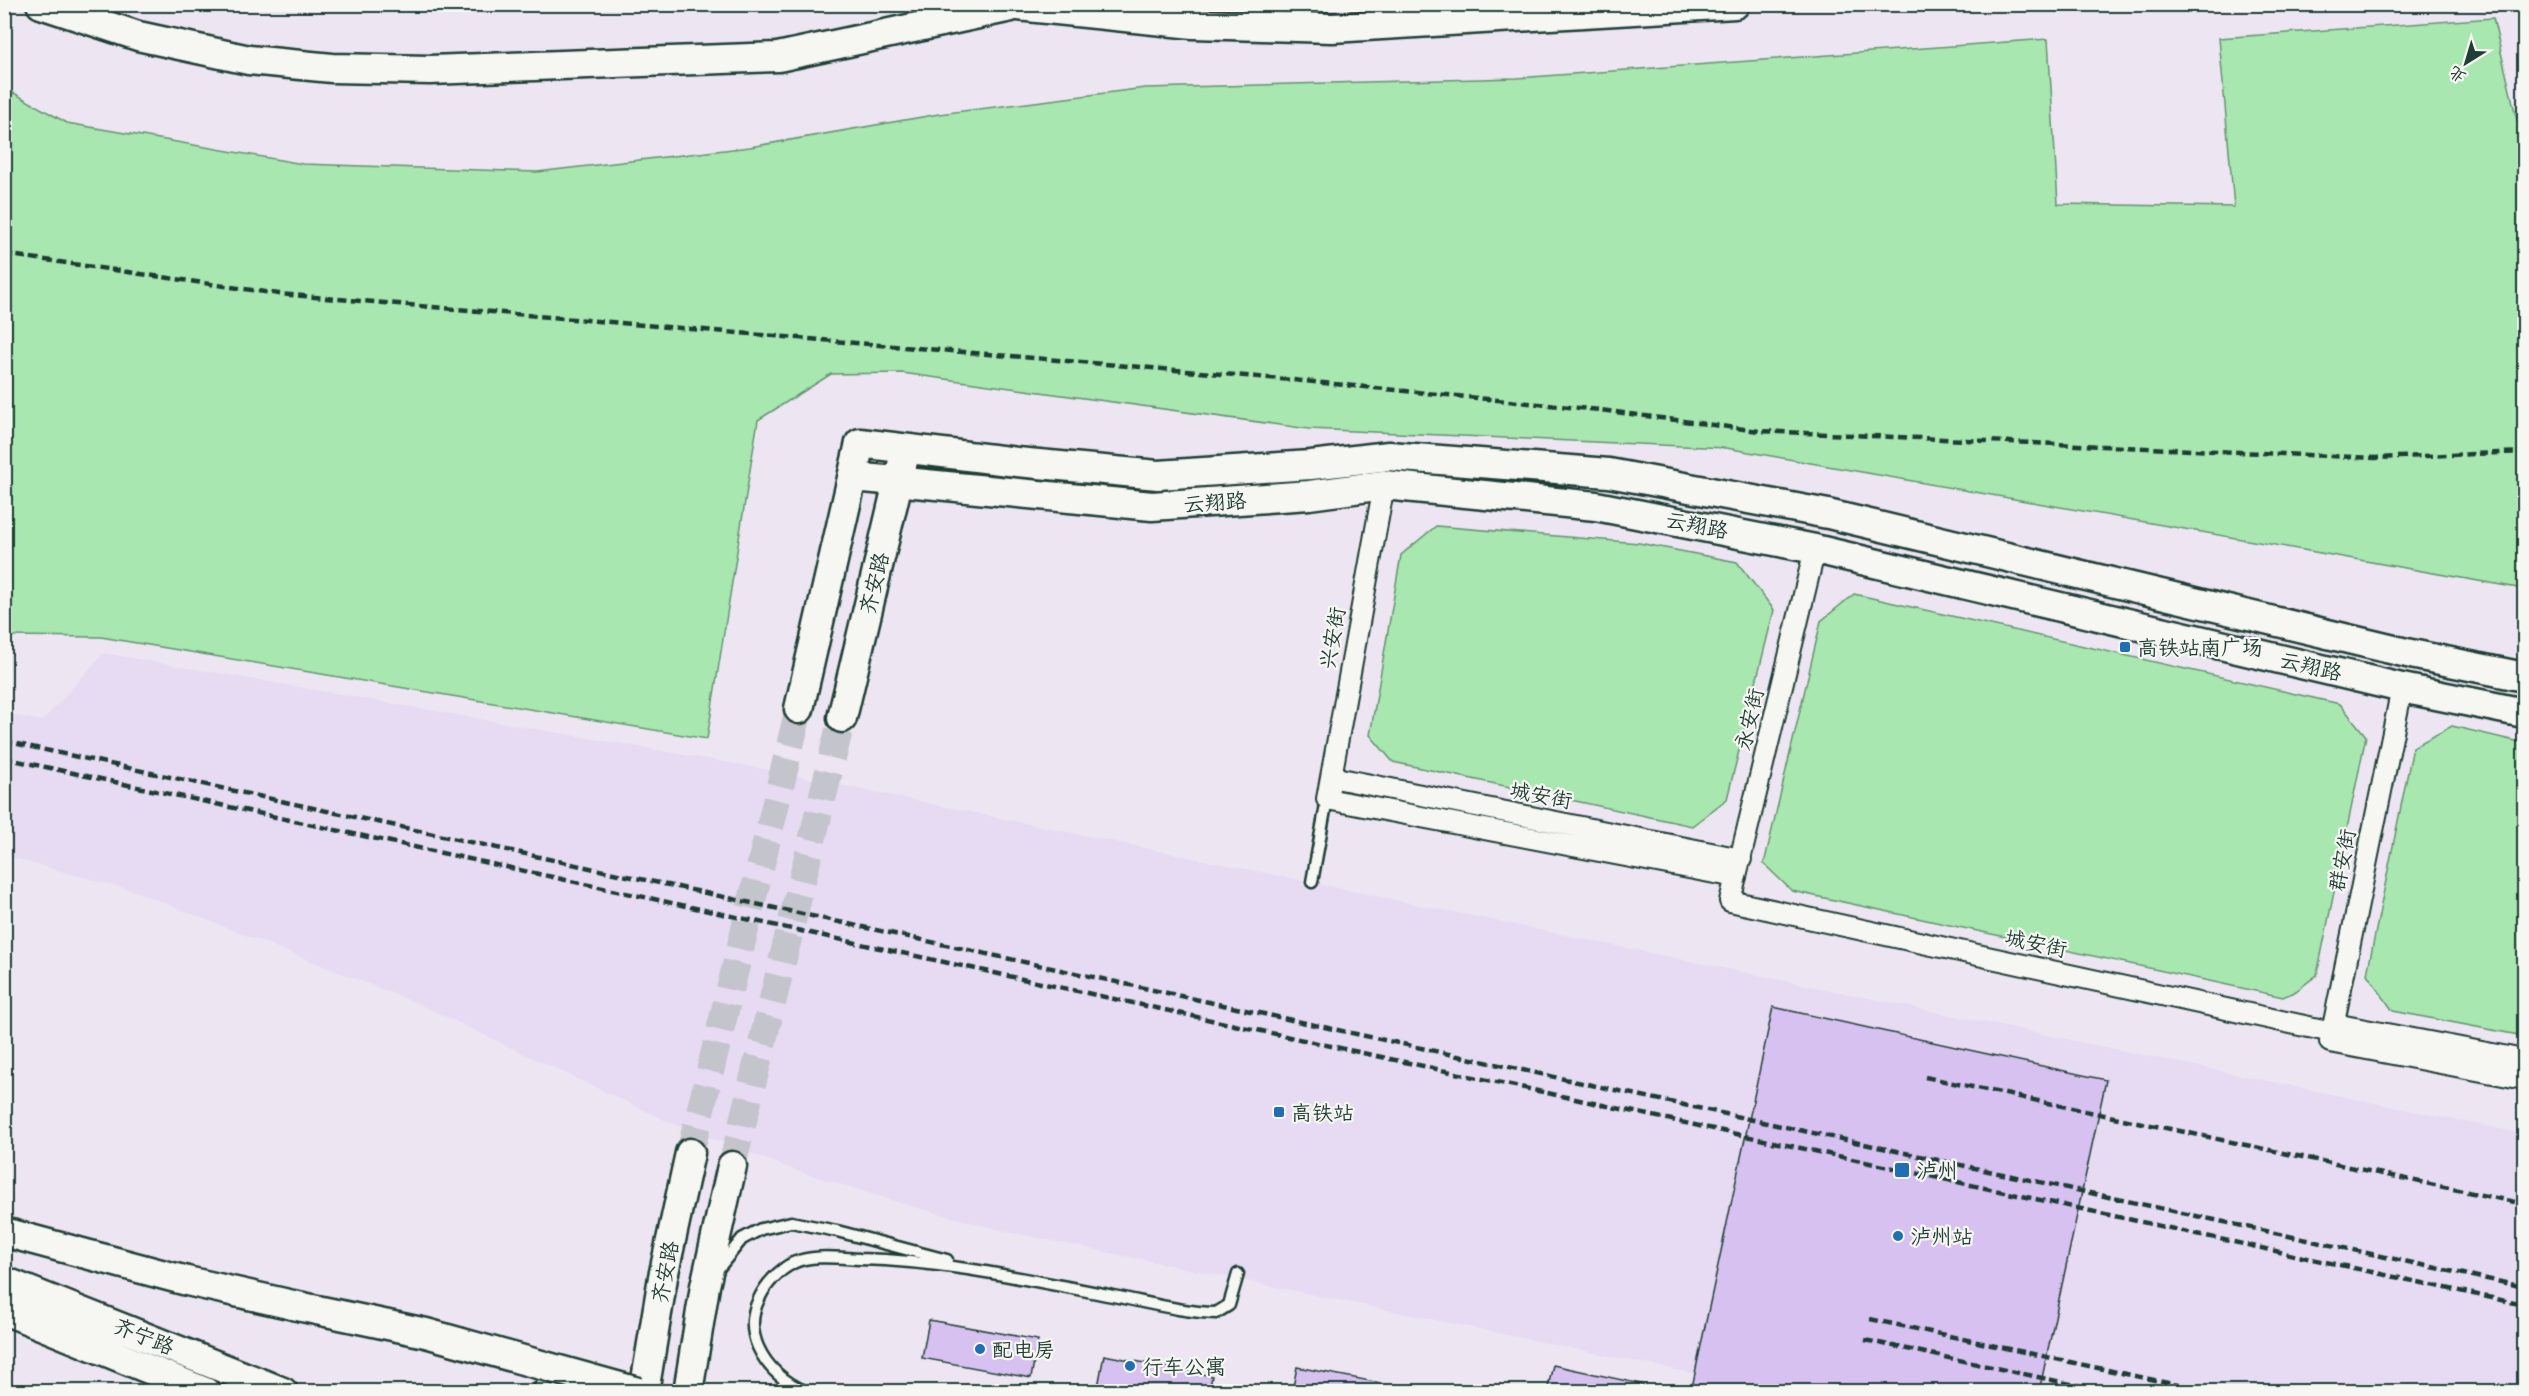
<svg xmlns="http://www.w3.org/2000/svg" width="2529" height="1396" font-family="Delius,'LXGW WenKai TC',sans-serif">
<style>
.built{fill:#e6dbf2}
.green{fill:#a8e7af;stroke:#649272;stroke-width:1.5}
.building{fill:#d7c1f1;stroke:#1f3d34;stroke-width:1.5}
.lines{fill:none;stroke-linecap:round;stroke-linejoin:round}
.secondary-tunnel{stroke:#c4c4cc;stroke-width:28;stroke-dasharray:28 14;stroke-linecap:butt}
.lane-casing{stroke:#1f3d34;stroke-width:15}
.street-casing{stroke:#1f3d34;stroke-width:24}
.secondary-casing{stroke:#1f3d34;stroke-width:33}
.lane{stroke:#f6f6f2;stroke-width:10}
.street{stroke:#f6f6f2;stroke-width:20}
.secondary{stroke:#f6f6f2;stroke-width:28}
.rail{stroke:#1f3d34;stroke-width:4.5;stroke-dasharray:9 4.5;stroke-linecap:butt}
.secondary-bridge-casing{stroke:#1f3d34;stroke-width:33;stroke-linecap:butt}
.secondary-bridge{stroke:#f6f6f2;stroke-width:28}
.poi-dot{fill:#1f6fb2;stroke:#f6f6f2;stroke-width:2}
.labels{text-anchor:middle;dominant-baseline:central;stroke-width:4.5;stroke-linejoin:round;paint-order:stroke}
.street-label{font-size:21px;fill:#1f3d34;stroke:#f6f6f2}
.poi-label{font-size:21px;fill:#1f3d34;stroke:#f6f6f2;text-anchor:start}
</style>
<rect width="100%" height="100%" fill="#ede6f2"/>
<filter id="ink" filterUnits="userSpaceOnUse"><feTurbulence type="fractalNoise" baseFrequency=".0167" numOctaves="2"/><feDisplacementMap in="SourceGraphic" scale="12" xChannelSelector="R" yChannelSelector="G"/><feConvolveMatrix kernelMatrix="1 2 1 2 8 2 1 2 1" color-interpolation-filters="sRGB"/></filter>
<g filter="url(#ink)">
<!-- built -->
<path class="built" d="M104,653l650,114 1770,367v257h-746l-774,-160 -97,-26 -113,-35 -123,-47 -257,-121 -280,-111 -129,-35 -1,-143 38,8z"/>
<!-- green -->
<path class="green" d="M2493,18l31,132v439l-798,-141 -417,-19 -407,-56 -71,1 -73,46 -51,319 -606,-102 -96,-1v-548l62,35 236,41 234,8 213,-25 189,-33 206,-26 372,-10 531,-39 10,165 176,3 -15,-169z
M1436,526l203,17 98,19 37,48 -47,189 -35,27 -299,-64 -23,-27 31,-180z
M1854,594l486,110 26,32 -49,239 -21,16 -13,6 -491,-106 -28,-27 57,-243z
M2452,726l72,17v293l-131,-25 -26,-37 46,-227z"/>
<!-- building -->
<path class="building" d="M1773,1007l333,73 -67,312h-348z
M929,1320l109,20 -7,38 -109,-20z
M1104,1355l108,21 -3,16h-112z
M1553,1365l88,19 -1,8h-93z
M1297,1367l84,16v9h-89z"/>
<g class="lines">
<!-- secondary-tunnel -->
<path class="secondary-tunnel" d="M690,1153l109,-444
M732,1166l110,-448"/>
<!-- lane casing -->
<g class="lane-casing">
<path id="lane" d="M1312,882l15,-83
M718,1269l24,-30 19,-10 30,-7 46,9 110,29
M807,1392c-22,-9 -39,-23 -49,-45 -7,-16 -7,-32 1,-48 6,-14 20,-29 34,-36 19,-9 46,-5 67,-4 86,2 169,21 253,37 33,6 68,16 103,17l13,-8 9,-31"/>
</g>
<!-- street casing -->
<g class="street-casing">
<path id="street" d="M1384,485l-57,314 409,78
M1815,549l-85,352 602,131
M2402,688l-72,354 194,37
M1331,777l410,82
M2334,1024l190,36"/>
</g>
<!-- secondary casing -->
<g class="secondary-casing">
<path id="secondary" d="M41,4l97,32 111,24 83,8 98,2 348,-13 233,-50v-3
M998,4l195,20 139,4 403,-24
M854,477l298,29 157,-11 75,-10 212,21 219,43 587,139 122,25
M799,709l61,-266 157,19 141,13 153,-10 78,-9 220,17 219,41 583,140 113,23
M842,718l61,-257
M4,1232l183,49 106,24
M4,1281l279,111
M4,1310l201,82
M547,1392l25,-5 34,3
M644,1392l19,-115 27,-124
M688,1392l17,-106 27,-120"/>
</g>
<!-- lane -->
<use href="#lane" class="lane"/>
<!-- street -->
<use href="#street" class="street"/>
<!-- secondary -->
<use href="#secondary" class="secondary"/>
<!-- rail -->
<path class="rail" d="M4,254l275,40 1014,86 307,30 159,21 616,27 149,-6
M4,741l2520,546
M4,758l2520,547
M1925,1077l599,127
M1870,1319l340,73
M1865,1340l243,52"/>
<!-- secondary-bridge casing -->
<g class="secondary-bridge-casing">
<path id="secondary-bridge" d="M293,1305l133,28 212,59"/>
</g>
<!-- secondary-bridge -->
<use href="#secondary-bridge" class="secondary-bridge"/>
</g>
</g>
<!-- markers -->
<g class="poi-dot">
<rect x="2119" y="641" width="12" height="12" rx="3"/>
<rect x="1273" y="1106" width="12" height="12" rx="3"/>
<rect x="1894" y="1162" width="16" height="16" rx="3"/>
<circle cx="1898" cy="1236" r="6"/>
<circle cx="980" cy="1349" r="6"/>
<circle cx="1130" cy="1366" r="6"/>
</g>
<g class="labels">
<!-- street labels -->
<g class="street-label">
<text transform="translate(1215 502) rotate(-4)">云翔路</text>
<text transform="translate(1697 525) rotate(11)">云翔路</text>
<text transform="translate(874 583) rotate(-76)">齐安路</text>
<text transform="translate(1332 638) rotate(-80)">兴安街</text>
<text transform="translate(2311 666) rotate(13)">云翔路</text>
<text transform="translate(1749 719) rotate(-77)">永安街</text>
<text transform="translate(1541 795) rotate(11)">城安街</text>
<text transform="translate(2342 860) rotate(-79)">群安街</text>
<text transform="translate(2036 943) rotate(12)">城安街</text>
<text transform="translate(665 1272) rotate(-79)">齐安路</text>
<text transform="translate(144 1336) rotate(22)">齐宁路</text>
</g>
<!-- poi labels -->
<g class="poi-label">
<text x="2137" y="647">高铁站南广场</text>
<text x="1291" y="1112">高铁站</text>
<text x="1916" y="1170">泸州</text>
<text x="1910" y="1236">泸州站</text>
<text x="992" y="1349">配电房</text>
<text x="1142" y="1366">行车公寓</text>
</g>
</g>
<!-- margin -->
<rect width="2529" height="1396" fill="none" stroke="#f6f6f2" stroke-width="24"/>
<rect x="12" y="12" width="2505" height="1372" fill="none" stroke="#1f3d34" stroke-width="2" filter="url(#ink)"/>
<!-- north arrow -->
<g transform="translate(2466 63) rotate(217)" stroke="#f6f6f2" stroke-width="4.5" paint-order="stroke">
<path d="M0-4.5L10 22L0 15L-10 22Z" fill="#1f3d34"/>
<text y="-9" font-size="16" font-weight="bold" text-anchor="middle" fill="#1f3d34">北</text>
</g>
</svg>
